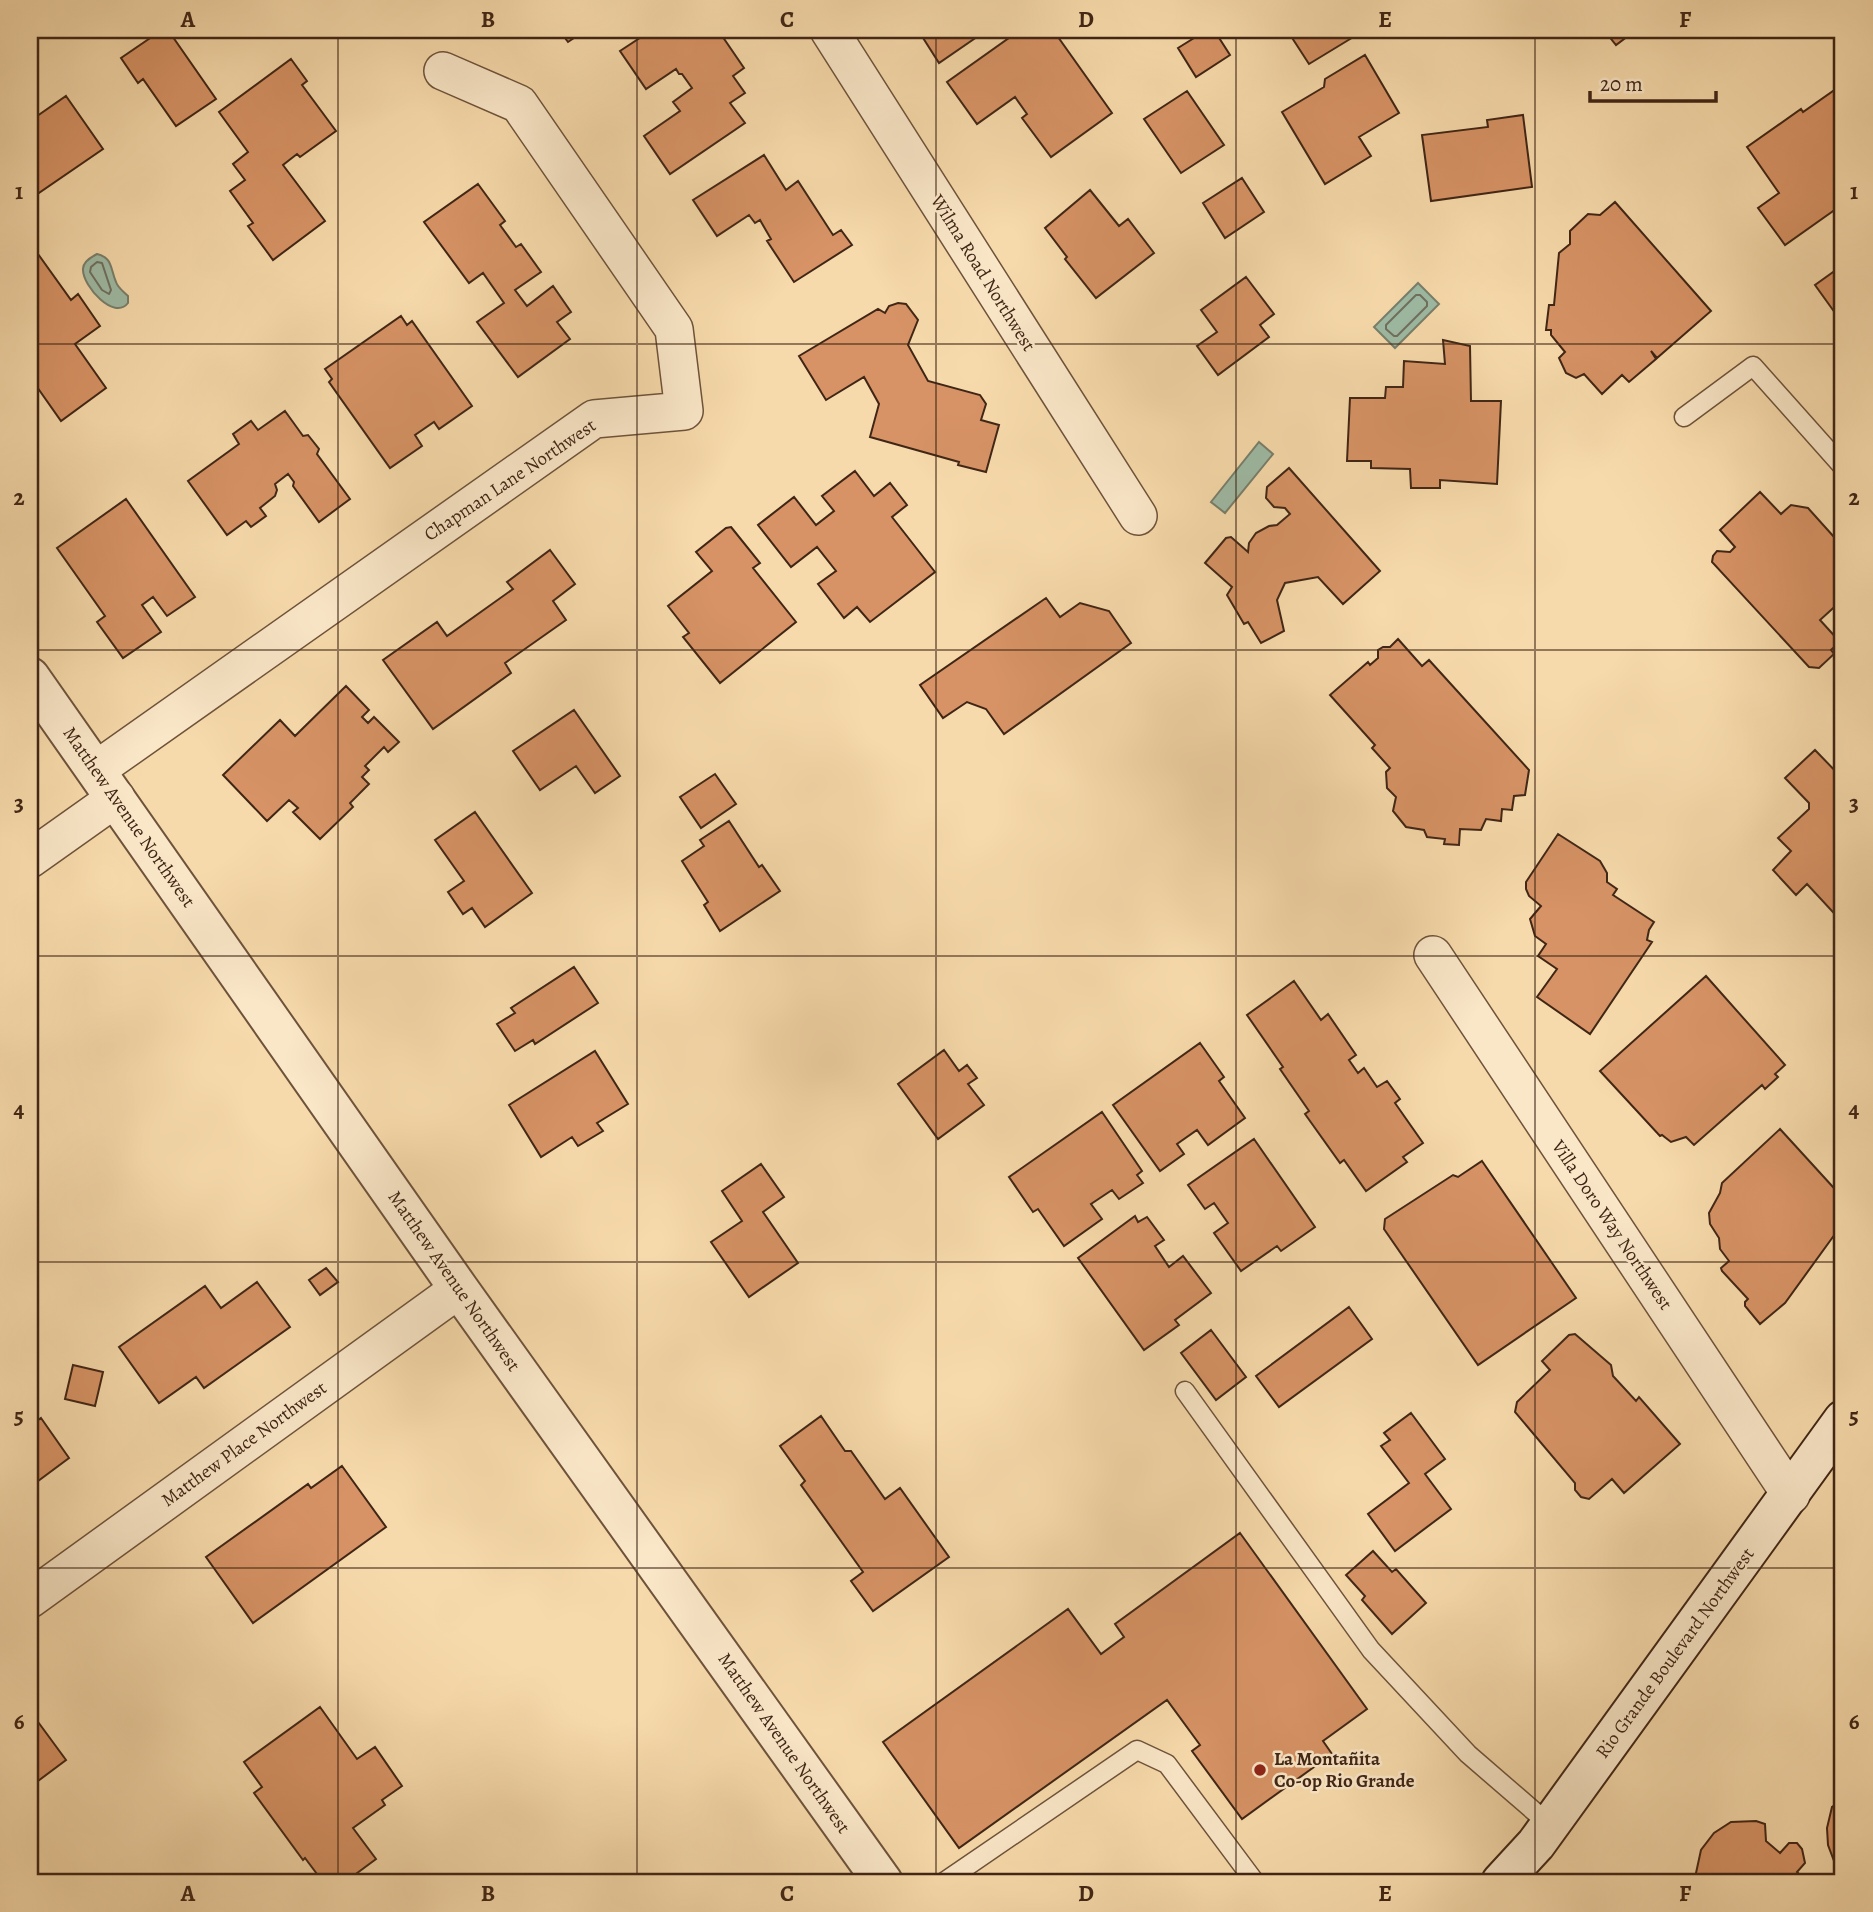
<svg xmlns="http://www.w3.org/2000/svg" width="1873" height="1912" font-family="Alegreya,serif">
<style>
.water{fill:#9ebba5;stroke:#787f6c;stroke-width:2}
.lines{fill:none;stroke-linecap:round;stroke-linejoin:round}
.shore{stroke:#6f705e;stroke-width:2}
.building{fill:#d79365;stroke:#402616;stroke-width:2}
.service-casing{stroke:#6e533b;stroke-width:21}
.minor-casing{stroke:#6e533b;stroke-width:40}
.tertiary-casing{stroke:#6e533b;stroke-width:42}
.secondary-casing{stroke:#402616;stroke-width:42}
.service{stroke:#fae7c8;stroke-width:18}
.minor{stroke:#fae7c8;stroke-width:37}
.tertiary{stroke:#fae7c8;stroke-width:38}
.secondary{stroke:#fae7c8;stroke-width:38}
.grid{fill:none;stroke:#402616;stroke-width:2;stroke-opacity:0.55}
.poi-dot{fill:#8f2418;stroke:#fae7c8;stroke-width:2.5}
.labels{text-anchor:middle;dominant-baseline:central;stroke-width:5;stroke-linejoin:round;paint-order:stroke}
.street-label{font-size:19px;fill:#402616;stroke:#fae7c8}
.poi-label{font-size:19px;font-weight:bold;fill:#402616;stroke:#fae7c8;text-anchor:start}
.neatline{fill:none;stroke:#402616;stroke-width:2.5}
.grid-label{font-size:23px;text-anchor:middle;font-weight:bold;fill:#402616}
</style>
<rect width="100%" height="100%" fill="#f7daab"/>
<filter id="stains"><feTurbulence type="fractalNoise" baseFrequency=".00286" numOctaves="4"/><feColorMatrix values="0 0 0 0 .2 0 0 0 0 .09 0 0 0 0 .02 0 0 0 .5 -.17"/></filter>
<radialGradient id="worn" r=".72"><stop offset=".6" stop-color="#630" stop-opacity="0"/><stop offset="1" stop-color="#630" stop-opacity=".3"/></radialGradient>
<!-- water -->
<path class="water" d="M97,254c16,4 13,14 19,28 2,6 7,9 12,14v7c-14,18 -45,-17 -45,-33 -1,-8 8,-13 14,-16z
M1418,283l21,21 -44,44 -21,-21z
M1259,442l14,12 -48,59 -14,-11z"/>
<g class="lines">
<!-- shore -->
<path class="shore" d="M97,262l5,1 9,27 -2,4 -7,-4 -12,-18 1,-5z
M1416,295h4l7,7v4l-30,30h-3l-8,-7v-4z"/>
</g>
<!-- building -->
<path class="building" d="M162,30h6l48,69 -40,27 -33,-47 -5,4 -17,-25z
M559,30h27l-18,12z
M652,30h66l26,38 -11,8 12,17 -15,10 15,20 -75,51 -26,-38 36,-25 -7,-9 19,-14 -10,-14h-3l-3,-5 -30,20 -26,-38z
M918,30h69l-48,33z
M1020,30h33l59,83 -61,44 -29,-39 5,-4 -12,-17 -38,27 -30,-42z
M1207,30h7l16,25 -34,22 -18,-29z
M1287,30h64l4,6 -46,28z
M1604,30h32l-20,15z
M1365,55l34,58 -40,24 12,19 -46,28 -43,-72 42,-25 1,-8z
M291,59l16,22 -5,4 34,46 -36,26 -3,-3 -14,11 42,56 -52,39 -25,-34 5,-3 -23,-32 15,-11 -12,-16 15,-12 -29,-40z
M1843,84v120l-58,41 -27,-37 21,-15 -32,-46 54,-38 2,3z
M1187,91l37,54 -43,28 -37,-54z
M66,96l37,53 -73,50v-78z
M1523,115l9,72 -101,14 -9,-66 66,-8 -1,-7z
M764,155l22,35 12,-9 35,54 8,-5 11,15 -58,37 -27,-41 4,-2 -11,-19 -5,3 -6,-8 -32,21 -24,-36z
M1242,178l22,34 -39,26 -22,-35z
M478,184l27,37 -5,4 16,22 5,-3 20,28 -26,18 12,16 26,-20 18,26 -14,10 13,17 -52,38 -41,-55 27,-19 -21,-30 -14,10 -45,-61z
M1090,190l29,36 9,-7 26,34 -58,45 -31,-39 2,-2 -22,-29z
M1615,202l96,109 -54,47 -6,-7 5,8 -27,23 -7,-7 -20,19 -18,-20 -8,4 -10,-5 -7,-15 6,-6 -14,-17v-5h-5l3,-25h5l5,-52 11,-9v-13l18,-17 12,1z
M38,254l33,46 7,-6 22,32 -25,18 31,44 -45,33 -31,-44v-117z
M1843,265v59l-28,-39z
M1246,277l28,37 -14,11 9,12 -51,38 -21,-29 20,-14 -16,-22z
M898,303l8,1 12,16 -10,25 20,36 52,14 6,9 -5,16 18,5 -13,47 -28,-7 1,-3 -89,-25 9,-33 -15,-27 -38,23 -27,-44 79,-47 7,4 4,-7z
M401,316l6,9 5,-4 60,85 -33,23 -5,-7 -19,13 7,11 -32,22 -61,-86 3,-3 -7,-10z
M1443,340l27,6 1,55h30l-4,83 -57,-4v8h-29l-1,-19 -39,-1v-7h-24l3,-63h35l1,-11h17l1,-26 41,3z
M285,411l18,25 5,-1 11,14 -2,5 33,45 -31,23 -26,-36 1,-4 -6,-8 -13,10 2,6 -2,6 -15,12 6,8 -15,11 -5,-6 -19,14 -39,-54 51,-37 -6,-10 18,-13 7,9z
M1289,468l91,103 -37,33 -25,-27 -33,6 -8,17 7,31 -23,12 -13,-21 -4,2 -17,-29 5,-8 -27,-24 21,-25 5,-1 17,15 1,-9 7,-10 13,-7 8,-1 13,-11 -5,-6 -11,-1 -8,-9 1,-11z
M855,471l19,25 16,-13 17,22 -15,12 43,55 -65,50 -13,-15 -13,11 -26,-34 18,-13 -19,-24 -26,20 -33,-42 36,-28 22,28 18,-14 -12,-15z
M1760,492l21,22 10,-9 17,3 35,39v56l-2,-2 -21,19 20,22 -9,8 3,4 -15,14 -10,-1 -97,-105 1,-6 4,-5 13,1 5,-5 -15,-17z
M126,499l69,98 -28,19 -14,-19 -11,8 19,27 -38,26 -26,-36 8,-6 -48,-68z
M731,527l29,36 -7,5 43,54 -76,61 -37,-46 6,-4 -21,-27 44,-35 -16,-19 30,-24z
M550,550l25,34 -22,17 13,19 -61,43 6,10 -78,56 -50,-69 54,-38 10,14 66,-47 -6,-7z
M1046,598l14,19 20,-14 29,8 22,32 -127,91 -18,-25 -19,-7 -24,16 -23,-33z
M1398,639l24,27 7,-6 100,110 -4,25 -11,1 -2,14 -10,-1 -1,12 -15,-2 -5,11 -21,-1 -1,16 -15,-1 1,-5 -18,-2 -3,-7 -18,-3 -13,-16 3,-14 -9,-9 -1,-16 4,-4 -18,-20 3,-3 -45,-50 38,-33 2,3 8,-7v-8l5,-3h7z
M346,686l23,24 -7,7 6,6 6,-6 25,25 -11,10 -4,-5 -19,19 4,4 -7,7 7,7 -19,19 3,4 -33,32 -27,-27 5,-4 -9,-8 -22,21 -44,-46 57,-55 15,16z
M574,710l46,66 -25,17 -19,-27 -36,24 -27,-39z
M1815,750l28,29v144l-36,-39 -11,11 -23,-25 18,-19 -13,-13 31,-29v-6l-24,-25z
M715,774l21,30 -35,24 -21,-31z
M475,812l57,81 -47,34 -13,-19 -9,6 -15,-22 16,-11 -29,-41z
M729,821l30,46 3,-2 18,26 -60,40 -16,-26 4,-3 -26,-41 22,-15 -4,-6z
M1558,834l42,27 7,12v9l10,7 -4,6 41,27 -5,8 -2,10 5,2 -62,92 -53,-37 20,-28 -19,-13 8,-12 -11,-8 -5,-17 11,-13 -12,-10 -3,-7v-7z
M574,967l24,36 -63,41 -2,-4 -18,11 -18,-27 18,-11 -4,-5z
M1706,976l79,89 -10,9 3,3 -13,12 -3,-4 -68,60 -8,-8 -15,5 -9,-7 -2,1 -60,-65z
M1294,981l27,39 7,-6 28,41 -7,5 9,13 6,-5 13,19 10,-6 13,18 -5,4 28,40 -20,14 4,5 -41,29 -22,-31 -4,3 -35,-49 4,-3 -29,-42 3,-2 -36,-52z
M1200,1043l24,34 -5,4 26,37 -37,27 -11,-15 -20,14 7,10 -24,17 -47,-66z
M944,1050l15,21 8,-6 10,13 -9,6 16,21 -46,34 -40,-55z
M595,1051l33,53 -31,19 6,8 -25,15 -6,-9 -31,20 -32,-52z
M1102,1112l40,59 -5,4 6,8 -24,16 -7,-9 -21,14 11,15 -38,27 -26,-37 -5,3 -24,-35z
M1780,1129l63,69v25l-58,80 -25,21 -15,-18v-4l3,-3 -26,-28 -1,-3 8,-7 -9,-12 -1,-11 -9,-14 -1,-11 11,-20 2,-10z
M1254,1139l61,88 -34,24 -4,-5 -36,25 -27,-38 14,-10 -14,-20 -9,6 -17,-24z
M1482,1161l94,137 -98,67 -94,-136 1,-10 68,-44 5,2z
M761,1164l23,33 -21,15 35,51 -49,34 -38,-55 31,-21 -20,-30z
M1135,1216l3,6 9,-5 17,23 -9,6 14,21 14,-11 28,37 -36,27 4,5 -35,25 -66,-92z
M326,1268l12,14 -18,13 -11,-15z
M257,1282l33,45 -86,61 -8,-11 -37,26 -40,-56 86,-61 16,22z
M1349,1307l23,32 -93,68 -23,-31z
M1211,1330l35,47 -30,23 -35,-47z
M1575,1334l36,31 2,11 23,25 3,-4 41,47 -56,49 -12,-14 -23,20 -8,-2 -6,-7v-7l-60,-71 2,-10 33,-32 -8,-9 27,-26z
M73,1365l30,7 -8,34 -30,-7z
M1411,1413l34,46 -20,15 26,35 -56,42 -27,-37 41,-31 -28,-37 9,-6 -6,-7z
M821,1416l24,35h6l34,48 15,-11 49,69 -76,54 -22,-30 12,-9 -62,-87 4,-4 -25,-35z
M41,1418l28,40 -39,29v-61z
M342,1466l44,61 -133,96 -47,-66 102,-73 3,4z
M1240,1533l127,176 -44,32 9,13 -90,65 -50,-68 8,-6 -33,-45 -208,148 -76,-106 185,-133 33,45 23,-17 -9,-13z
M1373,1551l19,21 4,-3 30,34 -34,31 -30,-34 3,-4 -19,-21z
M320,1707l37,52 18,-12 27,39 -20,14 3,5 -32,23 23,31 -31,23h-22l-18,-24 -2,2 -49,-67 8,-6 -18,-25z
M30,1711l36,49 -36,27z
M1843,1800v82h-1l-14,-37 -1,-17 5,-21z
M1756,1821l9,3 1,17 14,12 9,-10h8l5,6 3,14 -8,9 6,6 1,4h-107l-1,-9 5,-23 13,-17 17,-11z"/>
<g class="lines">
<!-- service casing -->
<g class="service-casing">
<path id="service" d="M1684,417l69,-51 90,101
M1185,1391l186,259 97,104 82,71
M944,1882l193,-132 30,14 88,118"/>
</g>
<!-- minor casing -->
<g class="minor-casing">
<path id="minor" d="M829,30l309,486
M96,770l498,-351 90,-8 -10,-82 -155,-225 -76,-33
M30,859l86,-61
M1433,955l358,540
M30,1599l429,-310"/>
</g>
<!-- tertiary casing -->
<g class="tertiary-casing">
<path id="tertiary" d="M30,677l429,612 424,593"/>
</g>
<!-- secondary casing -->
<g class="secondary-casing">
<path id="secondary" d="M1501,1882l35,-38 307,-424"/>
</g>
<!-- service -->
<use href="#service" class="service"/>
<!-- minor -->
<use href="#minor" class="minor"/>
<!-- tertiary -->
<use href="#tertiary" class="tertiary"/>
<!-- secondary -->
<use href="#secondary" class="secondary"/>
</g>
<!-- grid -->
<path class="grid" d="M338,30v1852M637,30v1852M936,30v1852M1236,30v1852M1535,30v1852M30,344h1813M30,650h1813M30,956h1813M30,1262h1813M30,1568h1813"/>
<!-- markers -->
<circle class="poi-dot" cx="1260" cy="1770" r="7"/>
<g class="labels">
<!-- street labels -->
<g class="street-label">
<text transform="translate(983 273) rotate(58)">Wilma Road Northwest</text>
<text transform="translate(510 480) rotate(-34)">Chapman Lane Northwest</text>
<text transform="translate(129 817) rotate(55)">Matthew Avenue Northwest</text>
<text transform="translate(1612 1225) rotate(56)">Villa Doro Way Northwest</text>
<text transform="translate(454 1281) rotate(55)">Matthew Avenue Northwest</text>
<text transform="translate(244 1444) rotate(-36)">Matthew Place Northwest</text>
<text transform="translate(1675 1653) rotate(-54)">Rio Grande Boulevard Northwest</text>
<text transform="translate(784 1743) rotate(55)">Matthew Avenue Northwest</text>
</g>
<!-- poi labels -->
<g class="poi-label">
<text x="1274" y="1759">La Montañita<tspan x="1274" dy="22">Co-op Rio Grande</tspan></text>
</g>
</g>
<!-- margin -->
<rect width="1873" height="1912" fill="none" stroke="#f7daab" stroke-width="77"/>
<!-- scale -->
<path d="M1590 91v10h126v-10" fill="none" stroke="#402616" stroke-width="3.5"/>
<text x="1600" y="91" font-size="21" fill="#402616" stroke="#fae7c8" stroke-width="5" paint-order="stroke">20 m</text>
<rect x="38" y="38" width="1796" height="1836" class="neatline"/>
<g class="grid-label">
<text x="188" y="27">A</text>
<text x="488" y="27">B</text>
<text x="787" y="27">C</text>
<text x="1086" y="27">D</text>
<text x="1385" y="27">E</text>
<text x="1685" y="27">F</text>
<text x="19" y="199">1</text>
<text x="1854" y="199">1</text>
<text x="19" y="505">2</text>
<text x="1854" y="505">2</text>
<text x="19" y="811">3</text>
<text x="1854" y="811">3</text>
<text x="19" y="1117">4</text>
<text x="1854" y="1117">4</text>
<text x="19" y="1423">5</text>
<text x="1854" y="1423">5</text>
<text x="19" y="1729">6</text>
<text x="1854" y="1729">6</text>
<text x="188" y="1901">A</text>
<text x="488" y="1901">B</text>
<text x="787" y="1901">C</text>
<text x="1086" y="1901">D</text>
<text x="1385" y="1901">E</text>
<text x="1685" y="1901">F</text>
</g>
<rect width="100%" height="100%" filter="url(#stains)"/>
<rect width="100%" height="100%" fill="url(#worn)"/>
</svg>
